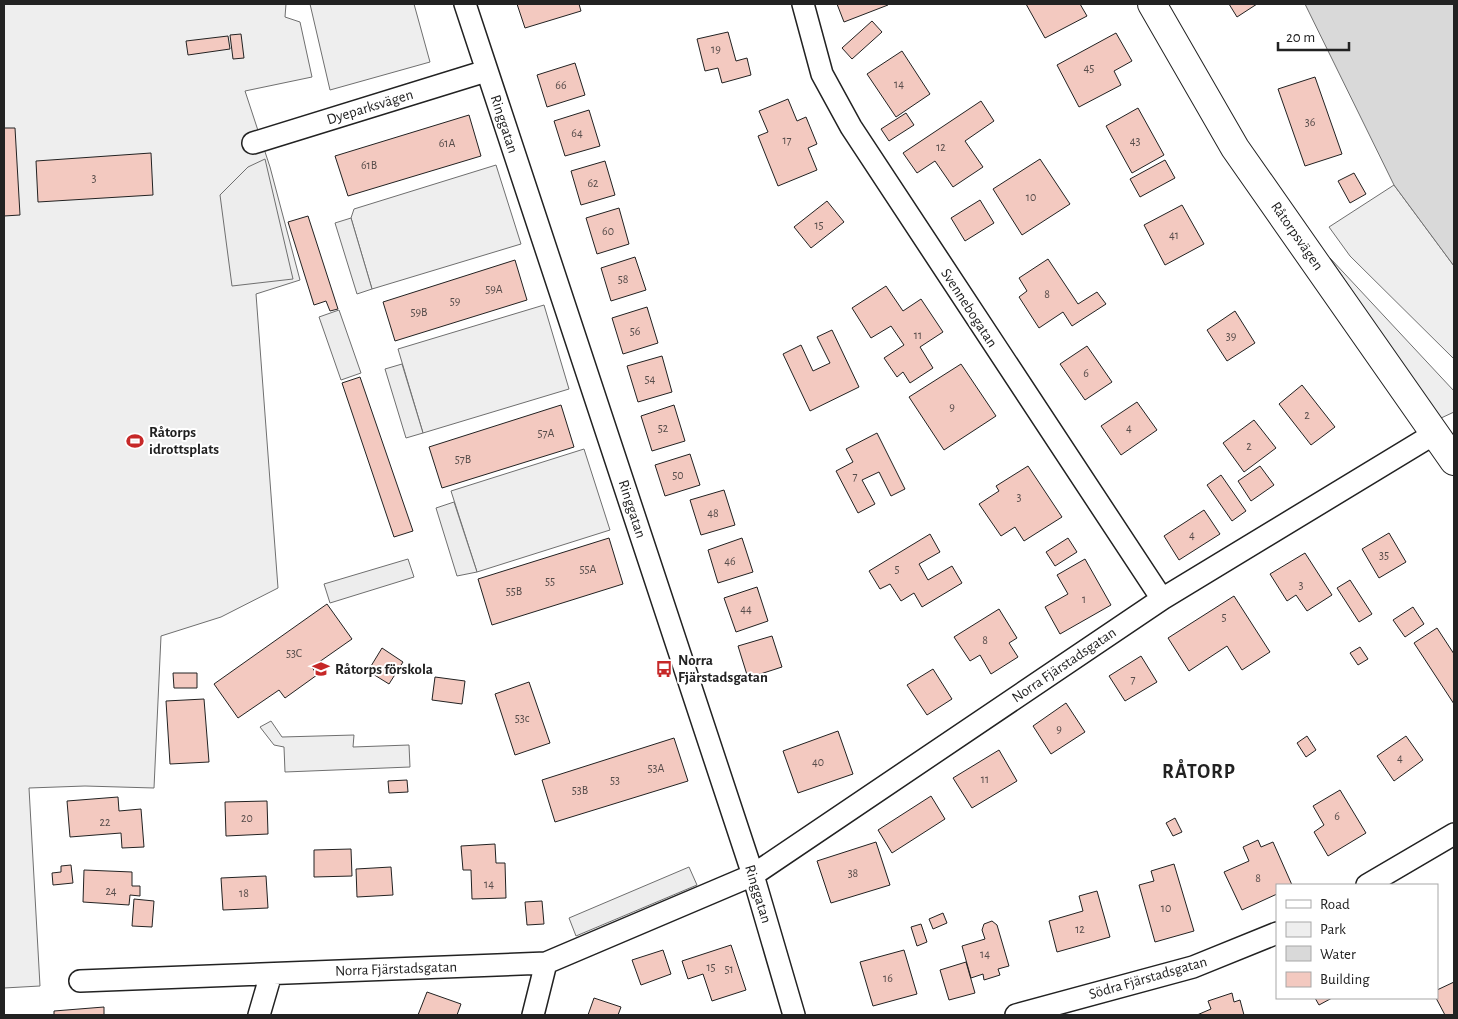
<svg xmlns="http://www.w3.org/2000/svg" width="1458" height="1019" font-family="'Alegreya Sans',sans-serif">
<style>
.green{fill:#eee;stroke:#6f6f6f}
.parking{fill:#ededed;stroke:#6f6f6f}
.water{fill:#d9d9d9;stroke:#6f6f6f}
.building{fill:#f3c9c0;stroke:#222}
.lines{fill:none;stroke-linecap:round;stroke-linejoin:round}
.street-casing{stroke:#222;stroke-width:24}
.secondary-casing{stroke:#222;stroke-width:30}
.street{stroke:#fff;stroke-width:21}
.secondary{stroke:#fff;stroke-width:28}
.labels{text-anchor:middle;dominant-baseline:central;stroke-width:4;stroke-linejoin:round;paint-order:stroke}
.number-label{font-size:12px;fill:#564c4a}
.street-label{font-size:15px;fill:#222;stroke:#fff}
.poi-label{font-size:15px;font-weight:bold;fill:#222;stroke:#fff;text-anchor:start}
.district-label{font-size:20px;font-weight:bold;letter-spacing:1px;fill:#222;stroke:#fff}
</style>
<rect width="100%" height="100%" fill="#fff"/>
<!-- green -->
<path class="green" d="M4,4h282l-1,13 15,5 12,55 -67,14 25,76 30,113 -44,14 22,294 -57,29 -60,19 -7,152 -69,-2 -56,2 11,198 -36,2z
M310,4h104l16,58 -100,28z
M496,165l25,79 -149,45 -21,-71 3,-9z
M1394,185l60,81v93l-104,-103 -21,-29z
M1330,258l124,133v21l-15,7z
M544,305l25,84 -146,44 -25,-84z
M584,449l26,81 -133,42 -26,-81z
M271,721l11,16 72,-2 -1,12 56,-2 1,22 -125,5 -1,-25 -10,-2 -14,-18z"/>
<!-- parking -->
<path class="parking" d="M265,159l28,120 -61,7 -12,-91 28,-28z
M351,218l21,71 -15,5 -22,-71z
M339,310l22,63 -20,7 -22,-63z
M402,364l21,69 -17,5 -21,-69z
M454,502l23,70 -20,4 -21,-68z
M408,559l6,18 -84,26 -6,-19z
M689,867l8,18 -121,51 -7,-18z"/>
<!-- water -->
<path class="water" d="M1305,4h149v262l-60,-81z"/>
<!-- building -->
<path class="building" d="M517,4h62l2,7 -56,17z
M837,4h50l1,1 -44,17z
M1026,4h54l7,12 -42,22z
M1229,4h28l-20,13z
M872,21l10,11 -30,27 -10,-11z
M728,32l8,29 11,-3 4,17 -29,8 -4,-15 -13,3 -8,-32z
M1116,33l16,28 -18,10 7,14 -42,22 -22,-42z
M241,34l3,24 -11,1 -3,-24z
M228,36l2,13 -42,6 -2,-14z
M902,51l28,43 -34,23 -29,-43z
M575,63l10,32 -38,12 -10,-32z
M1315,77l27,77 -37,12 -27,-77z
M788,99l9,22 9,-4 11,27 -9,4 9,22 -39,16 -20,-50 10,-4 -9,-21z
M981,101l13,20 -29,20 18,26 -30,20 -18,-26 -18,12 -14,-20z
M1138,108l26,47 -32,18 -26,-47z
M589,110l11,36 -35,10 -11,-35z
M906,113l8,12 -25,16 -8,-12z
M469,115l12,41 -133,40 -13,-40z
M4,128h11l5,87 -16,1z
M151,153l2,42 -115,7 -2,-41z
M1040,159l30,45 -48,31 -29,-46z
M1165,160l10,18 -35,19 -10,-18z
M605,161l10,34 -34,10 -10,-34z
M1354,173l12,21 -16,9 -12,-22z
M980,200l14,23 -29,18 -14,-23z
M827,201l17,21 -33,26 -17,-21z
M1182,205l22,39 -39,21 -21,-40z
M619,208l10,36 -32,10 -11,-36z
M308,216l30,93 -8,2 -4,-10 -12,4 -26,-83z
M635,257l11,33 -35,11 -10,-33z
M1048,259l30,45 19,-12 9,12 -34,22 -9,-14 -24,16 -20,-31 8,-6 -8,-13z
M515,260l12,40 -132,41 -12,-39z
M886,286l17,25 18,-12 22,33 -23,15 13,21 -23,15 -7,-11 -6,5 -13,-19 20,-13 -13,-19 -20,12 -19,-30z
M647,307l11,36 -35,11 -11,-36z
M1235,311l20,32 -28,18 -20,-31z
M832,330l27,57 -49,24 -27,-57 18,-9 12,26 17,-8 -13,-26z
M1087,346l25,36 -27,18 -25,-36z
M662,356l10,36 -34,10 -11,-36z
M961,364l35,52 -52,34 -35,-53z
M360,377l53,154 -19,6 -52,-154z
M1302,385l33,42 -24,18 -32,-41z
M1137,402l20,28 -36,25 -20,-29z
M561,405l13,42 -132,41 -13,-41z
M674,405l11,36 -33,10 -11,-35z
M1254,420l22,28 -32,24 -21,-29z
M877,433l28,56 -14,7 -12,-24 -17,8 13,24 -17,9 -22,-42 17,-9 -7,-13z
M690,454l10,31 -35,11 -10,-31z
M1028,466l34,51 -38,24 -9,-14 -14,9 -22,-32 20,-13 -3,-5z
M1260,466l14,19 -23,16 -13,-20z
M1221,475l25,36 -14,10 -25,-36z
M724,490l11,35 -34,10 -11,-35z
M1204,510l16,24 -41,26 -15,-24z
M1389,533l17,29 -27,16 -17,-29z
M930,534l10,18 -21,12 9,16 24,-14 10,17 -40,24 -8,-14 -13,8 -11,-17 -10,5 -11,-18z
M609,538l14,46 -131,41 -14,-46z
M742,538l11,34 -35,11 -10,-33z
M1068,538l9,14 -22,14 -9,-14z
M1305,553l27,42 -25,16 -11,-16 -9,6 -17,-27z
M1085,559l26,46 -51,29 -15,-27 23,-13 -11,-19z
M1350,580l22,34 -13,8 -22,-34z
M757,587l11,34 -32,11 -12,-34z
M1234,596l36,56 -28,18 -15,-24 -38,25 -21,-33z
M327,604l25,35 -40,28 5,8 -32,23 -6,-8 -41,28 -24,-34z
M1413,607l11,17 -19,13 -12,-17z
M999,609l18,29 -8,5 9,14 -27,17 -11,-19 -10,6 -16,-24z
M1437,628l17,26v50l-40,-61z
M772,636l10,31 -34,11 -10,-32z
M1360,647l8,12 -10,6 -8,-12z
M382,648l21,14 -14,22 -21,-13z
M1141,656l16,26 -32,19 -16,-25z
M933,669l19,30 -25,16 -20,-30z
M173,673h24v15h-23z
M435,677l30,4 -3,23 -30,-4z
M529,682l21,61 -35,12 -20,-61z
M204,699l5,63 -39,2 -4,-63z
M1066,703l19,29 -34,22 -18,-28z
M838,731l15,43 -55,19 -15,-42z
M1307,736l9,14 -10,7 -9,-14z
M1406,736l17,24 -29,21 -17,-25z
M674,738l14,43 -133,41 -13,-42z
M999,750l18,31 -45,27 -19,-30z
M407,780l1,12 -19,1 -1,-12z
M1340,790l26,43 -38,23 -14,-24 10,-7 -11,-19z
M931,796l14,23 -53,34 -14,-23z
M118,797l1,14 22,-2 3,38 -22,1 -1,-15 -51,4 -3,-36z
M267,801l1,33 -42,2 -1,-34z
M1175,818l7,14 -9,4 -7,-13z
M1258,840l3,7 12,-5 19,43h-15v9l-35,16 -18,-38 25,-11 -6,-14z
M876,842l14,43 -59,18 -14,-42z
M495,844l1,19h9l1,35 -34,1 -1,-29h-8l-2,-24z
M351,849l1,27 -38,1v-27z
M1174,864l20,67 -39,11 -16,-57 15,-4 -3,-10z
M71,865l2,18 -20,2 -1,-12 9,-1v-6z
M391,867l2,28 -36,2 -1,-28z
M84,870l48,2v14h8v10l-10,-1 -1,10 -46,-3z
M266,876l2,32 -45,2 -2,-32z
M1097,891l13,46 -53,15 -8,-31 34,-10 -4,-15z
M134,899l20,2 -2,26 -20,-1z
M542,901l2,23 -17,1 -2,-23z
M943,913l4,10 -14,6 -4,-10z
M992,921l5,4 12,41 -11,3 2,6 -16,5 -1,-6 -12,4 -9,-32 23,-7 -3,-9 2,-6z
M921,924l6,18 -10,4 -6,-19z
M731,945l15,45 -34,11 -9,-27 -15,5 -6,-18z
M663,950l8,24 -30,11 -9,-25z
M904,950l13,44 -44,12 -13,-44z
M966,962l9,31 -26,7 -9,-30z
M1454,982v33h-9l-9,-17 1,-8z
M427,992l34,12 -4,11h-39z
M1232,993l2,9 6,-2 4,15h-47l14,-6 -3,-8z
M594,998l27,9 -3,8h-30z
M1315,998h17l-13,7z
M104,1007v8h-50v-4z"/>
<g class="lines">
<!-- street casing -->
<g class="street-casing">
<path id="street" d="M465,4l288,871 41,140
M803,4l19,70 29,53 311,472
M253,143l233,-72
M1367,885l87,-51
M80,981l466,-18 207,-88 409,-276 272,-165
M259,1015l12,-41
M533,1015l13,-52
M1016,1015l177,-48 84,-34"/>
</g>
<!-- secondary casing -->
<g class="secondary-casing">
<path id="secondary" d="M1152,4l83,144 219,313"/>
</g>
<!-- street -->
<use href="#street" class="street"/>
<!-- secondary -->
<use href="#secondary" class="secondary"/>
</g>
<!-- icons -->
<defs>
<g id="stadium-bare" transform="scale(1.35)"><path d="M0-5a6.5 5 0 1 0 0 10a6.5 5 0 1 0 0-10ZM-3.5-1.8h7v3.6h-7Z" fill="#c62828" stroke="#fff" stroke-width="2.5" paint-order="stroke"/></g>
<g id="school-bare" transform="scale(1.35)"><path d="M0-5L7-2L0 1L-7-2ZM-4 1L0 2.5L4 1V4Q0 6-4 4Z" fill="#c62828" stroke="#fff" stroke-width="2.5" paint-order="stroke"/></g>
<g id="bus-bare" transform="scale(1.35)"><path d="M-5-6H5V4H4V6H2V4H-2V6H-4V4H-5ZM-3.5-4V0h7V-4ZM-3.5 1.2v1.5H-2V1.2ZM2 1.2v1.5H3.5V1.2Z" fill="#c62828" stroke="#fff" stroke-width="2.5" paint-order="stroke"/></g>
</defs>
<g fill-rule="evenodd">
<use href="#stadium-bare" x="135" y="441"/>
<use href="#school-bare" x="321" y="669"/>
<use href="#bus-bare" x="664" y="669"/>
</g>
<g class="labels">
<!-- number labels -->
<g class="number-label">
<text x="716" y="49">19</text>
<text x="1089" y="68">45</text>
<text x="899" y="84">14</text>
<text x="561" y="85">66</text>
<text x="1310" y="122">36</text>
<text x="577" y="133">64</text>
<text x="787" y="140">17</text>
<text x="1135" y="141">43</text>
<text x="447" y="143">61A</text>
<text x="941" y="147">12</text>
<text x="369" y="165">61B</text>
<text x="94" y="178">3</text>
<text x="593" y="183">62</text>
<text x="1031" y="197">10</text>
<text x="819" y="225">15</text>
<text x="608" y="231">60</text>
<text x="1174" y="235">41</text>
<text x="623" y="279">58</text>
<text x="494" y="289">59A</text>
<text x="1047" y="294">8</text>
<text x="455" y="301">59</text>
<text x="419" y="312">59B</text>
<text x="635" y="331">56</text>
<text x="918" y="335">11</text>
<text x="1231" y="336">39</text>
<text x="1086" y="373">6</text>
<text x="650" y="379">54</text>
<text x="952" y="407">9</text>
<text x="1307" y="415">2</text>
<text x="663" y="428">52</text>
<text x="1129" y="428">4</text>
<text x="546" y="433">57A</text>
<text x="1249" y="446">2</text>
<text x="463" y="459">57B</text>
<text x="678" y="475">50</text>
<text x="855" y="476">7</text>
<text x="1019" y="497">3</text>
<text x="713" y="513">48</text>
<text x="1192" y="535">4</text>
<text x="1384" y="555">35</text>
<text x="730" y="561">46</text>
<text x="588" y="569">55A</text>
<text x="897" y="569">5</text>
<text x="550" y="581">55</text>
<text x="1301" y="585">3</text>
<text x="514" y="591">55B</text>
<text x="1084" y="599">1</text>
<text x="746" y="609">44</text>
<text x="1224" y="617">5</text>
<text x="985" y="640">8</text>
<text x="294" y="653">53C</text>
<text x="1133" y="679">7</text>
<text x="522" y="718">53c</text>
<text x="1059" y="729">9</text>
<text x="1400" y="758">4</text>
<text x="818" y="762">40</text>
<text x="656" y="768">53A</text>
<text x="985" y="779">11</text>
<text x="615" y="780">53</text>
<text x="580" y="790">53B</text>
<text x="1337" y="816">6</text>
<text x="247" y="818">20</text>
<text x="105" y="822">22</text>
<text x="853" y="873">38</text>
<text x="1258" y="878">8</text>
<text x="489" y="884">14</text>
<text x="111" y="891">24</text>
<text x="244" y="893">18</text>
<text x="1166" y="908">10</text>
<text x="1080" y="929">12</text>
<text x="985" y="954">14</text>
<text x="711" y="967">15</text>
<text x="729" y="969">51</text>
<text x="888" y="978">16</text>
</g>
<!-- street labels -->
<g class="street-label">
<text transform="translate(370 107) rotate(-17)">Dyeparksvägen</text>
<text transform="translate(504 124) rotate(72)">Ringgatan</text>
<text transform="translate(1297 236) rotate(55)">Råtorpsvägen</text>
<text transform="translate(969 308) rotate(57)">Svennebogatan</text>
<text transform="translate(632 509) rotate(72)">Ringgatan</text>
<text transform="translate(1064 665) rotate(-34)">Norra Fjärstadsgatan</text>
<text transform="translate(758 894) rotate(73)">Ringgatan</text>
<text transform="translate(396 969) rotate(-2)">Norra Fjärstadsgatan</text>
<text transform="translate(1148 978) rotate(-16)">Södra Fjärstadsgatan</text>
</g>
<!-- poi labels -->
<g class="poi-label">
<text x="149" y="432">Råtorps<tspan x="149" dy="17">idrottsplats</tspan></text>
<text x="678" y="660">Norra<tspan x="678" dy="17">Fjärstadsgatan</tspan></text>
<text x="335" y="669">Råtorps förskola</text>
</g>
<!-- district labels -->
<g class="district-label">
<text x="1199" y="772">RÅTORP</text>
</g>
</g>
<!-- border -->
<rect width="1458" height="1019" fill="none" stroke="#222222" stroke-width="10"/>
<!-- legend -->
<rect x="1276" y="884" width="162" height="115" fill="#ffffff" stroke="#a7a7a7"/>
<rect x="1286" y="900" width="25" height="8" fill="#ffffff" stroke="#a7a7a7"/>
<text x="1320" y="909" font-size="15" fill="#222222">Road</text>
<rect x="1286" y="922" width="25" height="15" fill="#eeeeee" stroke="#a7a7a7"/>
<text x="1320" y="934" font-size="15" fill="#222222">Park</text>
<rect x="1286" y="946" width="25" height="15" fill="#d9d9d9" stroke="#a7a7a7"/>
<text x="1320" y="959" font-size="15" fill="#222222">Water</text>
<rect x="1286" y="972" width="25" height="15" fill="#f3c9c0" stroke="#a7a7a7"/>
<text x="1320" y="984" font-size="15" fill="#222222">Building</text>
<!-- scale -->
<path d="M1278 42v8h71v-8" fill="none" stroke="#222222" stroke-width="2.5"/>
<text x="1286" y="42" font-size="15" fill="#222222" stroke="#ffffff" stroke-width="4" paint-order="stroke">20 m</text>
</svg>
